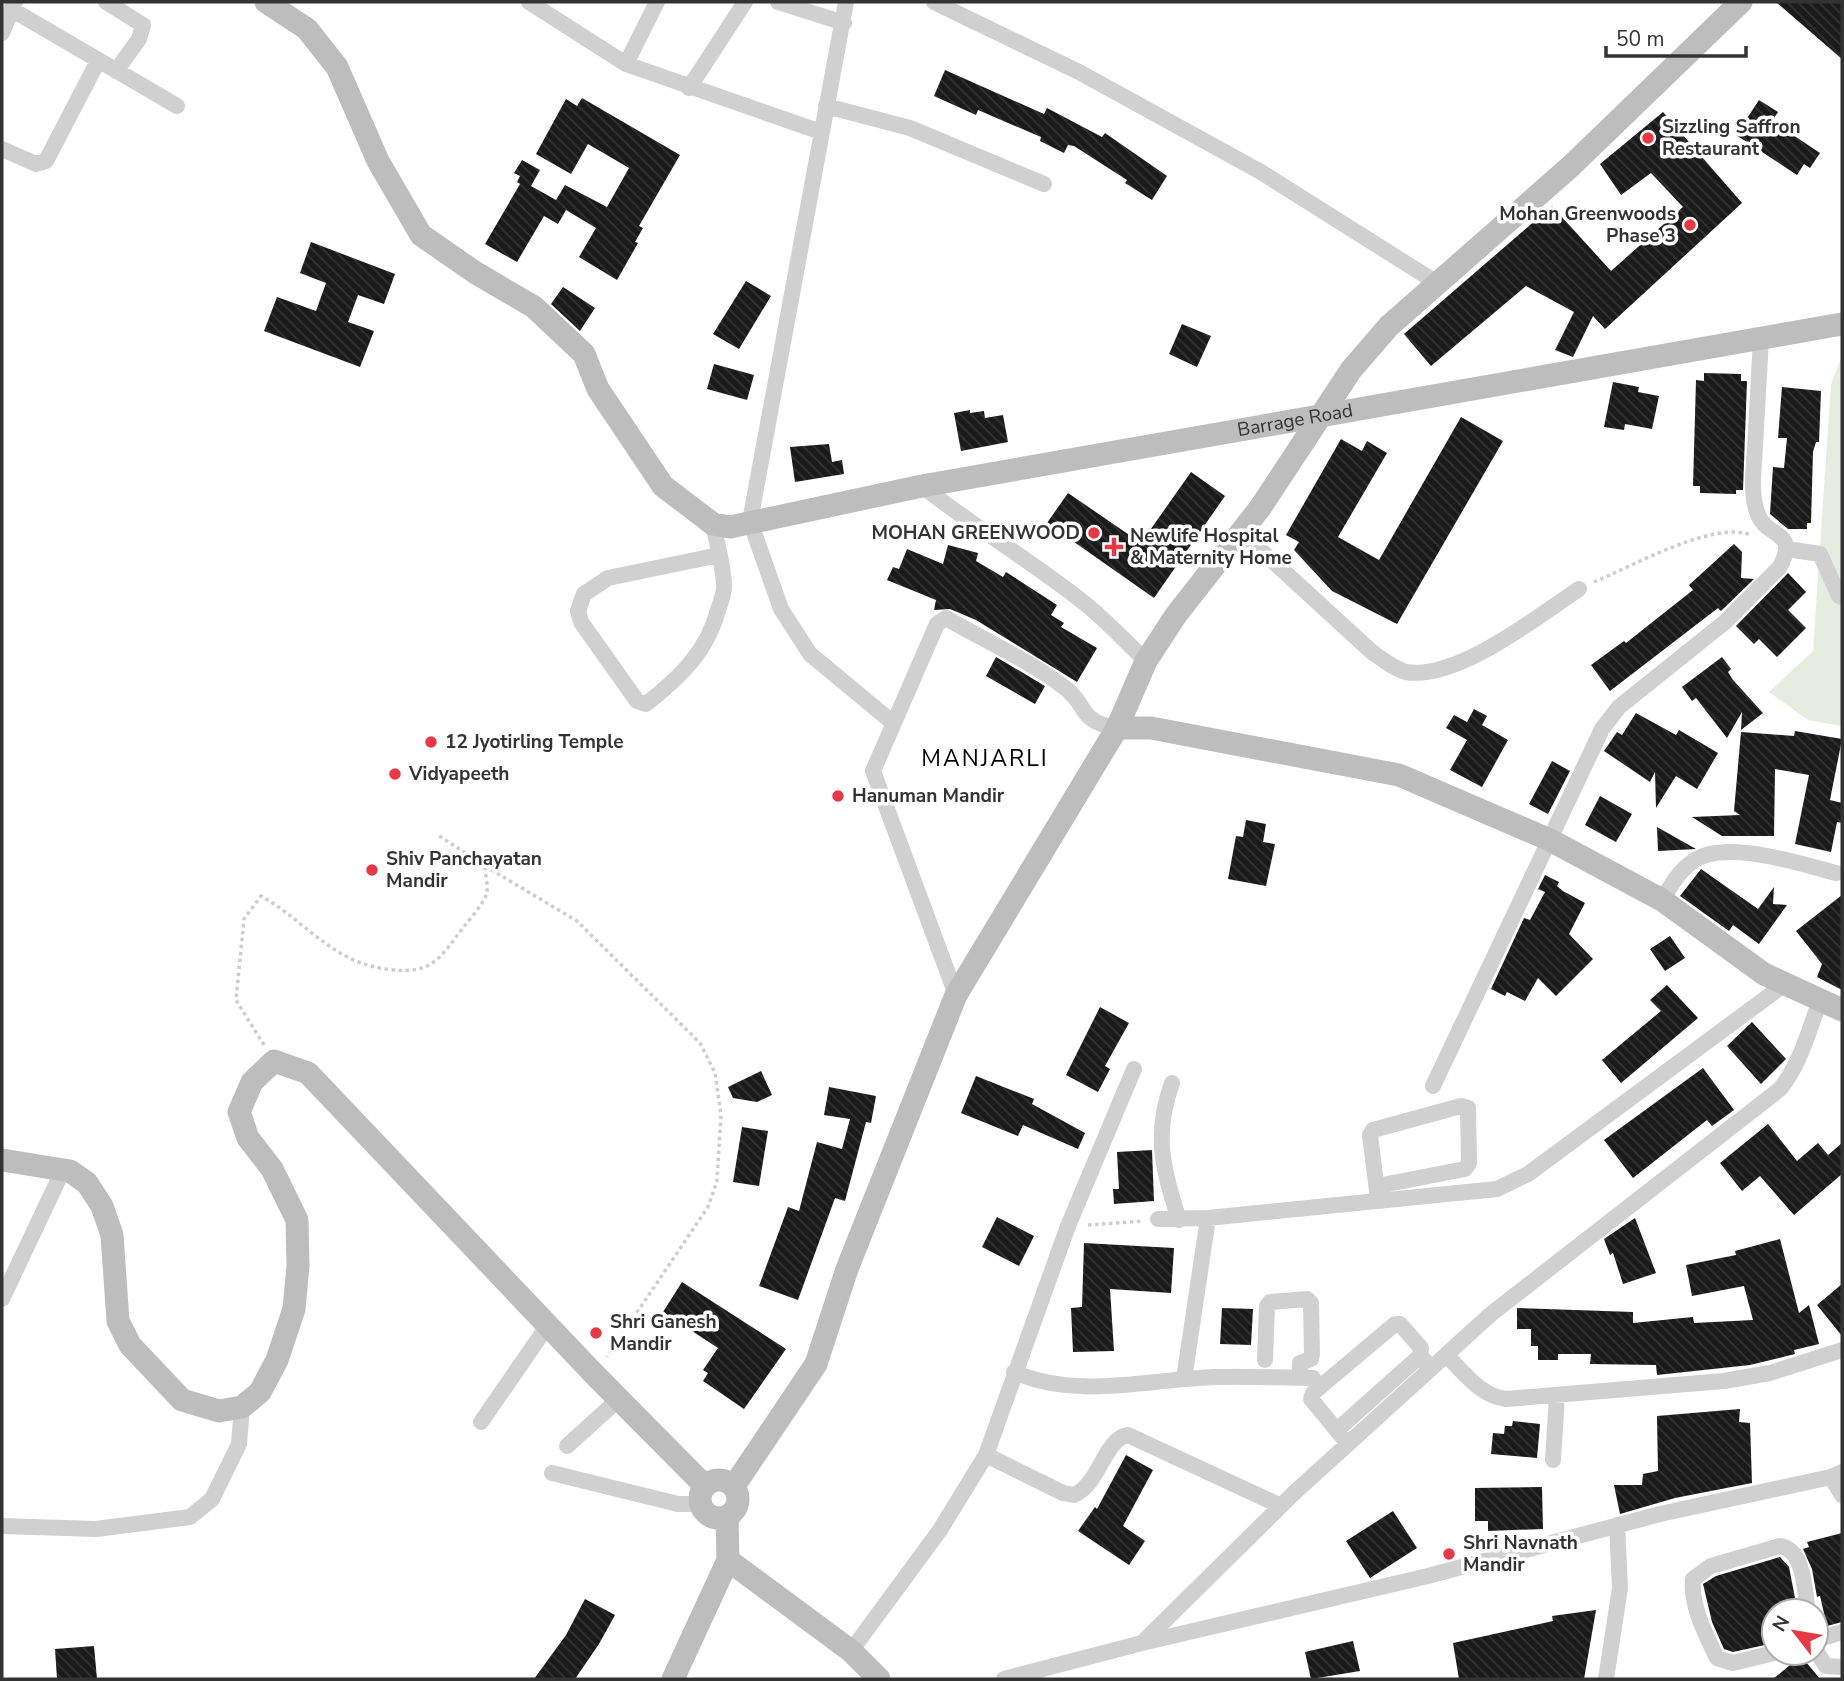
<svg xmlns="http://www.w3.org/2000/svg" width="1844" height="1681" font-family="'Nunito Sans',sans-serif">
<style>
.park{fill:#e6ecdf}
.building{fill:url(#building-back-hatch)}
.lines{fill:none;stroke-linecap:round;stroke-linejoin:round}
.path{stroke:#cdcdcd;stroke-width:3.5;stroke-dasharray:3.5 3.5;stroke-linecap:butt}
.street{stroke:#d0d0d0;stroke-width:16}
.secondary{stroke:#bdbdbd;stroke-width:23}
.poi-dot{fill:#e63946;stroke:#fff;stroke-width:2.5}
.labels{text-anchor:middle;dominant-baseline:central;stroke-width:7;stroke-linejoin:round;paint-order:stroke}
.poi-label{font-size:19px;font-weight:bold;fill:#333;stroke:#fff;text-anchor:start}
.street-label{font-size:19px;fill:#333;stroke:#fff}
.quarter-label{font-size:23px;letter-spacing:2px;fill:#000;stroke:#fff}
</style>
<defs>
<pattern id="building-back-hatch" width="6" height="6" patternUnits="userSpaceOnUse" patternTransform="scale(1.75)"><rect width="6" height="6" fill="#1a1a1a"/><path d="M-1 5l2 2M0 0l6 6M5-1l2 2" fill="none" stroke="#333"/></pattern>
</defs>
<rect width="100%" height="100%" fill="#fff"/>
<!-- park -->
<path class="park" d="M1842,356v370l-34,-6 -39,-28 44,-41 18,-267z"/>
<!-- building -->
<path class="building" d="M1776,2h66v57z
M945,70l99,44 3,-6 55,29 3,-4 62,43 -15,24 -27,-17 2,-3 -53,-34 -6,-1 -4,8 -24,-12 1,-4 -63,-27 -2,5 -42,-19z
M582,98l98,57 -41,71 4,2 -8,14 3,1 -21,37 -38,-23 17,-29 -30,-18 -8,14 -14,-8 -27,46 -32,-18 35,-60 -3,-2 3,-6 -6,-3 8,-13 18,10 -9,16 25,14 9,-15 42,22 22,-39 -41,-24 -17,30 -35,-20 30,-55 11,7z
M1759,100l19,12 -6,9 48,32 -10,15 -6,-4 -7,11 -61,-40z
M1663,112l79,91 -137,126 -12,-13 -20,41 -18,-7 19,-38 -48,-26 -95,80 -27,-32 148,-128 59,65 72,-64 -32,-34 -30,22 -21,-31z
M311,242l84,32 -11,30 -26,-9 -10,27 26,9 -14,36 -96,-36 13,-34 39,14 10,-28 -26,-10z
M746,281l25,15 -32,53 -26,-15z
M563,287l32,21 -15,23 -29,-27z
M1182,324l29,12 -14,31 -28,-13z
M714,364l40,11 -7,25 -40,-11z
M1704,373l37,1v7h6l-4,109h-7v4l-36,-1v-7h-7l3,-106 8,1z
M1613,382l26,5 -1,5 21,4 -7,33 -27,-5 -1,6 -20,-3z
M1782,387l39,4 -2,51h-3l-3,10 -2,71h-4v6h-19l-18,-15 3,-47 11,1 3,-30h-9z
M970,410v3l14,-2 1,7 18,-3 5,27 -47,9 -7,-38z
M1461,417l42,24 -106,183 -65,-33 -38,-41 5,-8 -13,-7 55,-96 21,12 5,-10 20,12 -49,84 41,23z
M829,444l3,18 10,-2 2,14 -49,8 -5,-35z
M1191,472l34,24 -71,102 -107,-75 21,-30 73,50z
M1734,544l8,8 -1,26 13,1 -33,32 -3,-3 -108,83 -19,-26 33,-24 2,2 67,-53 -4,-5z
M948,545l30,8 -2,8 27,16 3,-5 51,33 -6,10 13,8 -3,4 36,21 -20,34 -101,-62 -26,-11 -16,1 2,-10 -49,-20 6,-13 6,2 8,-20 36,15z
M1788,573l18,19 -18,18 18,18 -29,29 -18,-18 -5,5 -18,-18z
M996,657l49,29 -10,18 -49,-28z
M1722,657l9,12 -3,3 5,8 30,33 -22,17 1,-18 -15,26 -31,-40 -4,3 -10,-14z
M1474,709l13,7 -5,9 26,15 -26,47 -32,-17 17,-30 -21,-12 8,-13 13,7z
M1636,713l40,22 3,-5 39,23 -21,36 -21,-13 -20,32 -1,-36 -5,10 -46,-31 13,-19 5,3z
M1795,731l47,8 -12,61 12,3v20l-5,-1 -6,30 -36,-8 14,-69 -34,-6 -1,67h-52l-30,-19 48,-2 -6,-4 7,-79 53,4z
M1552,761l18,10 -22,43 -19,-10z
M1600,796l32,18 -16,28 -31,-17z
M1246,820l20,4 -3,18 12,2 -9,42 -38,-7 8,-43 7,1z
M1657,827l39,22 -38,2z
M1701,869l57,40 16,-22 -1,17 14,1 -28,39 -26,-19 -4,6 -49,-35z
M1545,875l14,7 -2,4 6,5 22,12 -16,31 24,25 -37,37 -18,-18 -13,23 -18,-9 -2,4 -14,-7 33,-71 6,2 15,-28 -7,-3z
M1842,895v95l-25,-13 5,-13 -26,-33z
M1670,936l15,22 -20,13 -15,-22z
M1667,985l31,33 -77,65 -19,-23 59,-49 -11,-11z
M1100,1007l29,16 -24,43 5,3 -12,23 -32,-17z
M1752,1022l34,37 -25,25 -34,-38z
M1703,1068l31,42 -22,16 -5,-6 -74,58 -29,-38z
M761,1071l11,24 -15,7 -24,-4 -5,-11z
M976,1076l58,23 -2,5 53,29 -7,16 -55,-24 -5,11 -57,-23z
M829,1087l47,9 -5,27 -5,-1 -21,79 -10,-3 -37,102 -39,-14 29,-79 11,4 18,-69 25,7 8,-30 -26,-4z
M1768,1124l29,37 21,-18 10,12 14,-12v31l-48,41 -34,-39 -18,15 -22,-28z
M742,1127l26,4 -9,55 -26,-4z
M1152,1150l2,51 -40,3 -1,-15h6l-2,-37z
M997,1217l37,19 -15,30 -37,-19z
M1635,1218l21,55 -33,11 -10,-31 -3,2 -6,-16z
M1780,1239l19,74 10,-8 10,39 -25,6 1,4 -45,11 -93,10 -1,-10 -66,-1 1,-10h-33v6h-20v-14h-7v-17h-14v-21l116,4v11l60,-6 1,6 59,-3 -9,-34 -52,10 -6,-31 50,-10 -1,-4z
M1084,1243l90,5 -3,45 -61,-4 4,62 -41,1 -2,-44 11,-1z
M682,1282l104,67 -42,60 -41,-28 5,-8 -5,-3 15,-22 -55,-36z
M1842,1284v52l-25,-31z
M1222,1308l31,1 -2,36 -31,-1z
M1740,1409l-1,13 11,1 2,60 -77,15 -55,16 -6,-29h28l1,-11 15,-3 -1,-55z
M1513,1421l27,3 -3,34 -46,-4 2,-21 11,1 1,-8h7z
M1126,1455l27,15 -30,56 22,15 -16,24 -51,-34 17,-24 2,2z
M1542,1487l1,42 -55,2v-10h-13v-33z
M1393,1511l24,37 -47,30 -24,-37z
M1842,1533v89l-15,4 -7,-30 -3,1 -5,-28 -9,-20 6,-2 -2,-5z
M1780,1557l9,10 7,36 -27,8 5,32 -41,9 -9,-3 -12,-27 -9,-38 13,-8z
M585,1599l30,16 -16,29 -24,35h-41l32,-44z
M1596,1610l-12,69h-125l-6,-36 100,-22 -1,-5z
M1353,1641l7,30 -49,8 -6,-27z
M94,1646l3,33h-40l-2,-30z
M1801,1656l19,23h-47z"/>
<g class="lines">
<!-- path -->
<path class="path" d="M1594,582c37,-15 119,-62 157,-47
M485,866l92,55 123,122 15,30 6,42 -4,66 -9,26 -101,150
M264,1045l-28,-45 8,-81 17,-23c48,27 73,70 134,74 32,3 43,-8 61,-33 7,-10 28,-33 31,-44 1,-8 -2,-19 -2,-27l-47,-31
M1088,1225l55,-4"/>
<!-- street -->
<path class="street" d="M106,2l37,23 -4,14 -23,32
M529,2l97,62 195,68
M778,2l66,21
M846,2l-96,519 31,88 29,45 82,68
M934,2l145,70 182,100 176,111
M11,9l166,97
M2,33l13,-31
M626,64l31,-62
M689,88l56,-86
M826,106l84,22 134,56
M2,149l34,15 10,-3 52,-100
M922,486c52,41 109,75 161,116 23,18 43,40 63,59
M713,524c4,20 10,40 11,60 1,8 -3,18 -6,26 -11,42 -39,68 -72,94l-9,-3 -56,-79 -3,-11 6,-17 24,-16 111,-23
M1242,533l131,120c11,7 21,16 33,19 51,9 132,-56 173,-83
M1787,549l33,5 19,42 3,1
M1662,900c8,-13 17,-29 30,-38 32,-24 109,2 144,11
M956,995l-83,-224 64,-147 9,-6c38,22 82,42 118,69 25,18 12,34 53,41
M1172,1083c-19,53 -9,85 7,137
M1433,1086l169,-357 17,-22 106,-85 54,-54c22,-39 -13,-28 -22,-56 -7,-20 -3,-45 -2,-65 2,-36 4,-72 6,-108
M1377,1186l88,-17 4,-6 -1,-55 -7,-2 -88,24 -3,5 8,64
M1158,1219l50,-1 289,-29 31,-15 257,-190
M2,1299l61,-129
M1446,1355c18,17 34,41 60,44l218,-18 46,-8 72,-23
M1265,1360l2,-54 3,-4 37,-3 4,4 1,51 -1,5 -11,4v15
M1014,1372c64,28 135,7 202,5 33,-1 65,1 97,1
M1184,1379l24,-161
M481,1422l67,-97
M1337,1430l83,-74
M1348,1444l-37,-45 2,-6 82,-69h5l21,24 -1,8 11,11
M567,1446l53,-48
M986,1455l77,38 11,2c26,-11 30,-56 54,-60l153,71
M1553,1460l4,-65
M552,1473l126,31h23
M1831,1477l11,18
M2,1526l94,3 94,-12 22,-18 27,-55 3,-37
M1816,1640l26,-8
M1142,1643l152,-150 197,-179 289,-225c21,-26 28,-57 40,-88
M851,1651l89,-121 46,-75 82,-229 66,-157
M1816,1651l10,15 16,1
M1774,1653l-41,10 -16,-5c-11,-22 -27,-54 -24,-79l18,-13 69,-20c25,4 24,44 28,65
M1004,1679l138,-36 286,-67 232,-62 171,-37 11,-5
M1606,1679l14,-91 -3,-63"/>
<!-- secondary -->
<g class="secondary">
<path id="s1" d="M266,2l41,27 30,38 41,94 43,74 55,38 58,34 50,47 14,35 65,97 50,38 17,3 192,-41 920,-162"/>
<path d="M1117,728h34l248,47 151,65 112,60 102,74 78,36"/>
<path d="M2,1160l68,11 17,12 15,23 10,29 6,86 12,24 52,55 37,11 23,-4 18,-15 17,-32 17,-51 4,-43 -1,-46 -25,-51 -24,-31 -9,-26 13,-30 22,-21 34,12 287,302 110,111"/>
<circle cx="719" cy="1499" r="19"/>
<path d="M734,1486l82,-122 31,-95 109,-274 161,-267 29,-67 30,-46 84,-107 91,-138 38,-44 182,-160 170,-164"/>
<path d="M728,1560l123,91 28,28"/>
<path d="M673,1679l55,-119 -1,-43"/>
</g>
</g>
<!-- markers -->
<g class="poi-dot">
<circle cx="1648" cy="138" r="7"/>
<circle cx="1690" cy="225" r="7"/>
<circle cx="1094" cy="533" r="7"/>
<path d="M1110.5 536.5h7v7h7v7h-7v7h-7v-7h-7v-7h7z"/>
<circle cx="431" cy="742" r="7"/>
<circle cx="395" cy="774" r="7"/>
<circle cx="838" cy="796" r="7"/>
<circle cx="372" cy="870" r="7"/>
<circle cx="596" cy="1333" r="7"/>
<circle cx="1449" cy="1554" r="7"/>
</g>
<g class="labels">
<!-- poi labels -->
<g class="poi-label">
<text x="1662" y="127">Sizzling Saffron<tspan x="1662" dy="22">Restaurant</tspan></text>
<text x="1676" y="214" text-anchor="end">Mohan Greenwoods<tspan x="1676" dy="22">Phase 3</tspan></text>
<text x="1080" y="533" text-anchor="end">MOHAN GREENWOOD</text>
<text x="1130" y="536">Newlife Hospital<tspan x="1130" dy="22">&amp; Maternity Home</tspan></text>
<text x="445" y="742">12 Jyotirling Temple</text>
<text x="409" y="774">Vidyapeeth</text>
<text x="852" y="796">Hanuman Mandir</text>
<text x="386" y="859">Shiv Panchayatan<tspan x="386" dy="22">Mandir</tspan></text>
<text x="610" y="1322">Shri Ganesh<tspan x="610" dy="22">Mandir</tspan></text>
<text x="1463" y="1543">Shri Navnath<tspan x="1463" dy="22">Mandir</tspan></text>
</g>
<!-- street labels -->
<g class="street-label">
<text stroke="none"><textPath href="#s1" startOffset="1298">Barrage Road</textPath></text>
</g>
<!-- quarter labels -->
<g class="quarter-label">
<text x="985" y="758">MANJARLI</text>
</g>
</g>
<!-- border -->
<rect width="1844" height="1681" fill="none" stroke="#333333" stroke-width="7"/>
<!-- north arrow -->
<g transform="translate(1795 1632) rotate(301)"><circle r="33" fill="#ffffff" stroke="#adadad" stroke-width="2"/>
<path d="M0-5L12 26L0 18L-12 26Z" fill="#e63946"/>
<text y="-10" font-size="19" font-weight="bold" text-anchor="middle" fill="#333333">N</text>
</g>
<!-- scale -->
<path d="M1606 46v10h140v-10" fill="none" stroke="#333333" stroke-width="3.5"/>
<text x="1616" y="46" font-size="21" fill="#333333" stroke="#ffffff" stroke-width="5" paint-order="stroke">50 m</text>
</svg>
